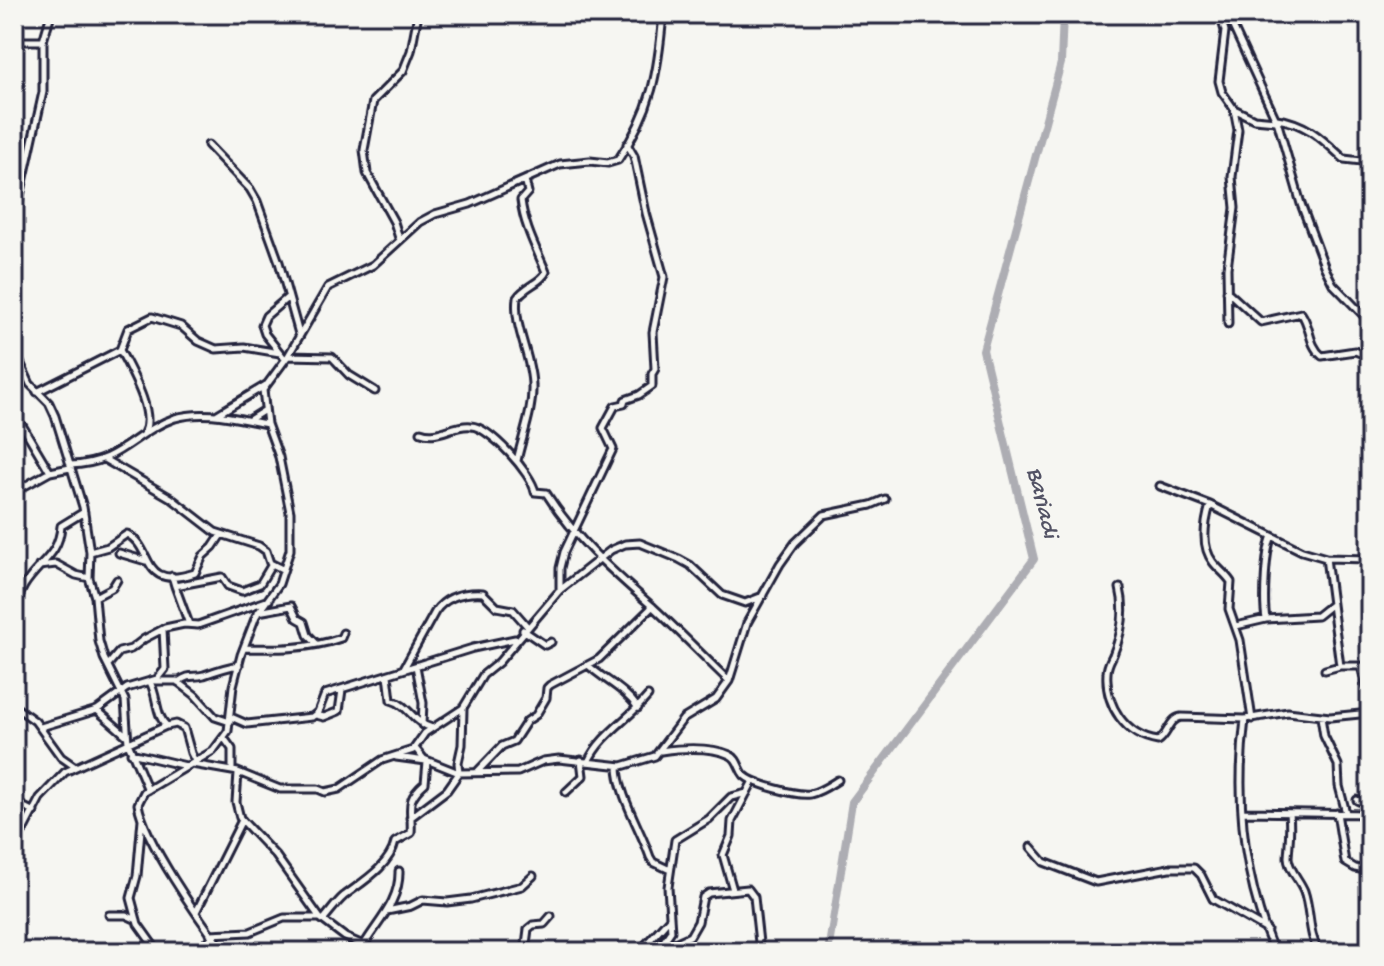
<svg xmlns="http://www.w3.org/2000/svg" width="1384" height="966" font-family="'Gochi Hand',sans-serif">
<style>
.lines{fill:none;stroke-linecap:round;stroke-linejoin:round}
.river{stroke:#adadb3;stroke-width:8}
.minor-casing{stroke:#22223b;stroke-width:11}
.minor{stroke:#f6f6f2;stroke-width:5}
.labels{text-anchor:middle;dominant-baseline:central;stroke-width:6;stroke-linejoin:round;paint-order:stroke}
.water-label{font-size:24px;font-style:italic;fill:#535365;stroke:#f6f6f2}
</style>
<rect width="100%" height="100%" fill="#f6f6f2"/>
<filter id="ink" filterUnits="userSpaceOnUse"><feTurbulence type="fractalNoise" baseFrequency=".0125" numOctaves="2"/><feDisplacementMap in="SourceGraphic" scale="16" xChannelSelector="R" yChannelSelector="G"/><feConvolveMatrix kernelMatrix="1 2 1 2 8 2 1 2 1" color-interpolation-filters="sRGB"/></filter>
<g filter="url(#ink)">
<g class="lines">
<!-- river -->
<path class="river" d="M828,952l24,-150 182,-243 -51,-209 78,-287 2,-49"/>
<!-- minor casing -->
<g class="minor-casing">
<path id="minor" d="M1220,14l5,17 -6,50 3,11 12,17 4,21 -6,47 3,31 -8,60 1,56
M1227,14l51,110 23,80 24,64 8,16 37,38
M14,41h29
M1234,109l20,10 22,2
M1277,119c30,4 46,21 67,40l26,3
M208,145l42,44 7,12 22,61 20,72
M14,223l29,-131v-51l8,-27
M399,238l-5,-16 -27,-49 -3,-23 9,-49 30,-30 8,-20 7,-37
M1227,291l34,31 40,-9c10,13 7,32 21,43l33,-5 15,6
M14,349l16,35 19,19 6,13 28,91 7,45 -1,26 6,19 4,44 5,17 21,42 3,43 20,47
M120,350c10,20 36,63 24,83
M289,356l43,1 17,18 26,16
M285,359l-20,-25 -3,-9 4,-9 21,-18
M37,392l83,-42 8,-21 24,-12 29,9 17,15 18,8 28,-2 36,6
M14,409l5,5v10
M216,415l50,-30
M249,420l16,-10
M14,425h8l28,47
M421,432c17,7 32,-8 50,-6 19,1 61,48 64,66l11,1c31,48 65,77 107,114 26,24 51,50 76,74
M104,459l67,39 44,34 44,14 7,5 4,12 12,6
M517,461c5,-24 16,-50 15,-75 0,-29 -19,-59 -15,-88 8,-12 24,-15 29,-26 -10,-24 -22,-46 -25,-72l7,-8 -3,-12
M70,465c50,-1 64,-33 105,-47 30,-9 63,1 92,6
M1160,486l50,19 92,46 24,7 44,1
M14,492l36,-20 20,-4
M1210,505c-5,17 -9,42 3,57 5,7 13,12 18,20l-2,27 11,31 12,79
M90,552l18,-5 19,-13c28,14 12,57 68,39l8,-17 10,-9 8,-12
M119,553l27,8
M1326,558l14,108
M39,566l17,-2 20,11 13,3
M172,576l3,10 47,-9 6,9 14,5 18,-7 12,-20
M175,586l14,38
M1120,588c6,24 2,45 -7,67 -3,6 -6,11 -6,18 -2,32 18,63 51,68 10,-6 11,-22 23,-24l64,2 43,-7 42,5 40,-4
M560,590v-22l4,-16 49,-103 -10,-21 12,-22 9,-2 1,-4 14,-5 13,-9v-12l3,-5 -2,-37 11,-55 -18,-64 -12,-57 -7,-12
M95,597l17,-9 5,-8
M14,611c3,-8 6,-18 10,-25 15,-24 35,-30 37,-60l23,-14
M258,612l33,-6 6,12 7,4 4,13 9,9
M1266,619c-3,-17 -1,-68 6,-83
M1236,626l30,-7 51,-3 15,-12
M523,630l22,15 6,-3
M244,648c32,1 66,1 97,-10l2,-5
M108,665l11,-13 12,-3 13,-10 21,-11 19,-4 14,1 71,-25
M416,666l7,37 -1,22
M589,666c17,15 36,23 49,42
M404,668l31,-56c11,-16 29,-20 48,-19l14,14 16,3 14,16
M1325,670l15,-4h21l9,34
M388,675l3,25c18,5 22,23 41,28
M155,681h22l18,14 20,22 15,5
M150,682c8,15 5,33 17,44l9,-2 8,4 7,25 4,8
M178,682c13,-9 14,-4 26,-7 11,-4 22,-8 35,-10
M14,706l21,15 26,36 13,9
M97,710l30,26
M316,715l8,2 15,-6 3,-21
M231,717l16,7 65,-7 6,-5 7,-18 148,-46 42,-9
M1321,717l3,19 14,29 1,21 7,27
M1245,719c-10,80 -2,158 29,233
M41,727l56,-17 30,-22 30,-9 8,-10 -2,-40
M224,738l8,11v22
M415,748l9,11 35,14 59,-1 25,-11 16,-2 63,7 33,-10 28,-37 33,-20 13,-18 18,-58 33,-59 15,-21 29,-28 47,-10 14,-6
M661,751c22,-3 49,-5 69,4 9,4 8,13 14,20 9,9 53,21 66,19 10,-2 20,-9 28,-14
M131,753l55,13
M396,757l30,4
M588,762c12,-27 41,-43 60,-66
M192,764l46,8 42,17h38l7,3 14,-3 43,-29 31,-10 12,-17 38,-25 20,-33 16,-13 61,-72 51,-40 14,-6 15,-1 39,16 11,6 32,30 23,8 18,-7
M618,766c0,28 23,64 32,91l3,5 17,8
M478,771l24,-25 12,-5 13,-20 9,-6 10,-17 1,-10 3,-3 49,-26 53,-52
M238,773l-2,29 4,16 36,38 44,62 25,19 34,15
M566,792l17,-16 -2,-16
M1357,800l6,3 7,11
M14,802l20,10
M1243,812l127,2
M1337,813l8,49 10,6 15,3
M1289,814c2,15 0,28 -1,43 0,12 12,23 16,34 7,20 4,43 15,61
M410,818l37,-28 12,-17 -1,-10 4,-18 1,-36
M142,819l-5,57 -6,22 7,26 20,28
M1031,847l13,15 52,20 73,-14h25l7,7 12,24 54,31
M14,848l26,-50 25,-26 101,-46
M1367,870v19l3,8
M733,890l-10,-35 8,-19 1,-15 21,-40
M387,911l24,-5 12,-6 24,2 24,-3 51,-13 11,-10
M196,912l46,-92
M109,915h17l11,5
M323,920c7,-8 13,-17 21,-24 18,-14 46,-30 51,-54l16,-9c2,-24 -8,-31 14,-50l2,-21
M210,934l40,-2 34,-14h35
M659,950l31,-14 8,-14 5,-25 6,-4 39,-4 6,8 6,55
M657,951l14,-20 -3,-44 7,-47 34,-21 22,-22 16,-4
M196,952l16,-15
M224,952c-24,-32 -80,-111 -86,-148l6,-12 69,-41 15,-20 5,-45 8,-31 15,-39 23,-32 11,-34v-38l-11,-55 -12,-33 -4,-34 25,-34 40,-69 45,-22 47,-43 15,-8 35,-10 90,-40 30,-3 18,2 10,-3c34,-50 40,-87 45,-146
M360,952c14,-27 40,-48 39,-81
M525,952l3,-23 5,-4 11,-1 7,-8
M639,952l30,-33"/>
</g>
<!-- minor -->
<use href="#minor" class="minor"/>
</g>
</g>
<g class="labels">
<!-- water labels -->
<g class="water-label">
<text transform="translate(1041 503) rotate(76)">Bariadi</text>
</g>
</g>
<!-- margin -->
<rect width="1384" height="966" fill="none" stroke="#f6f6f2" stroke-width="48"/>
<rect x="24" y="24" width="1336" height="918" fill="none" stroke="#22223b" stroke-width="3" filter="url(#ink)"/>
</svg>
